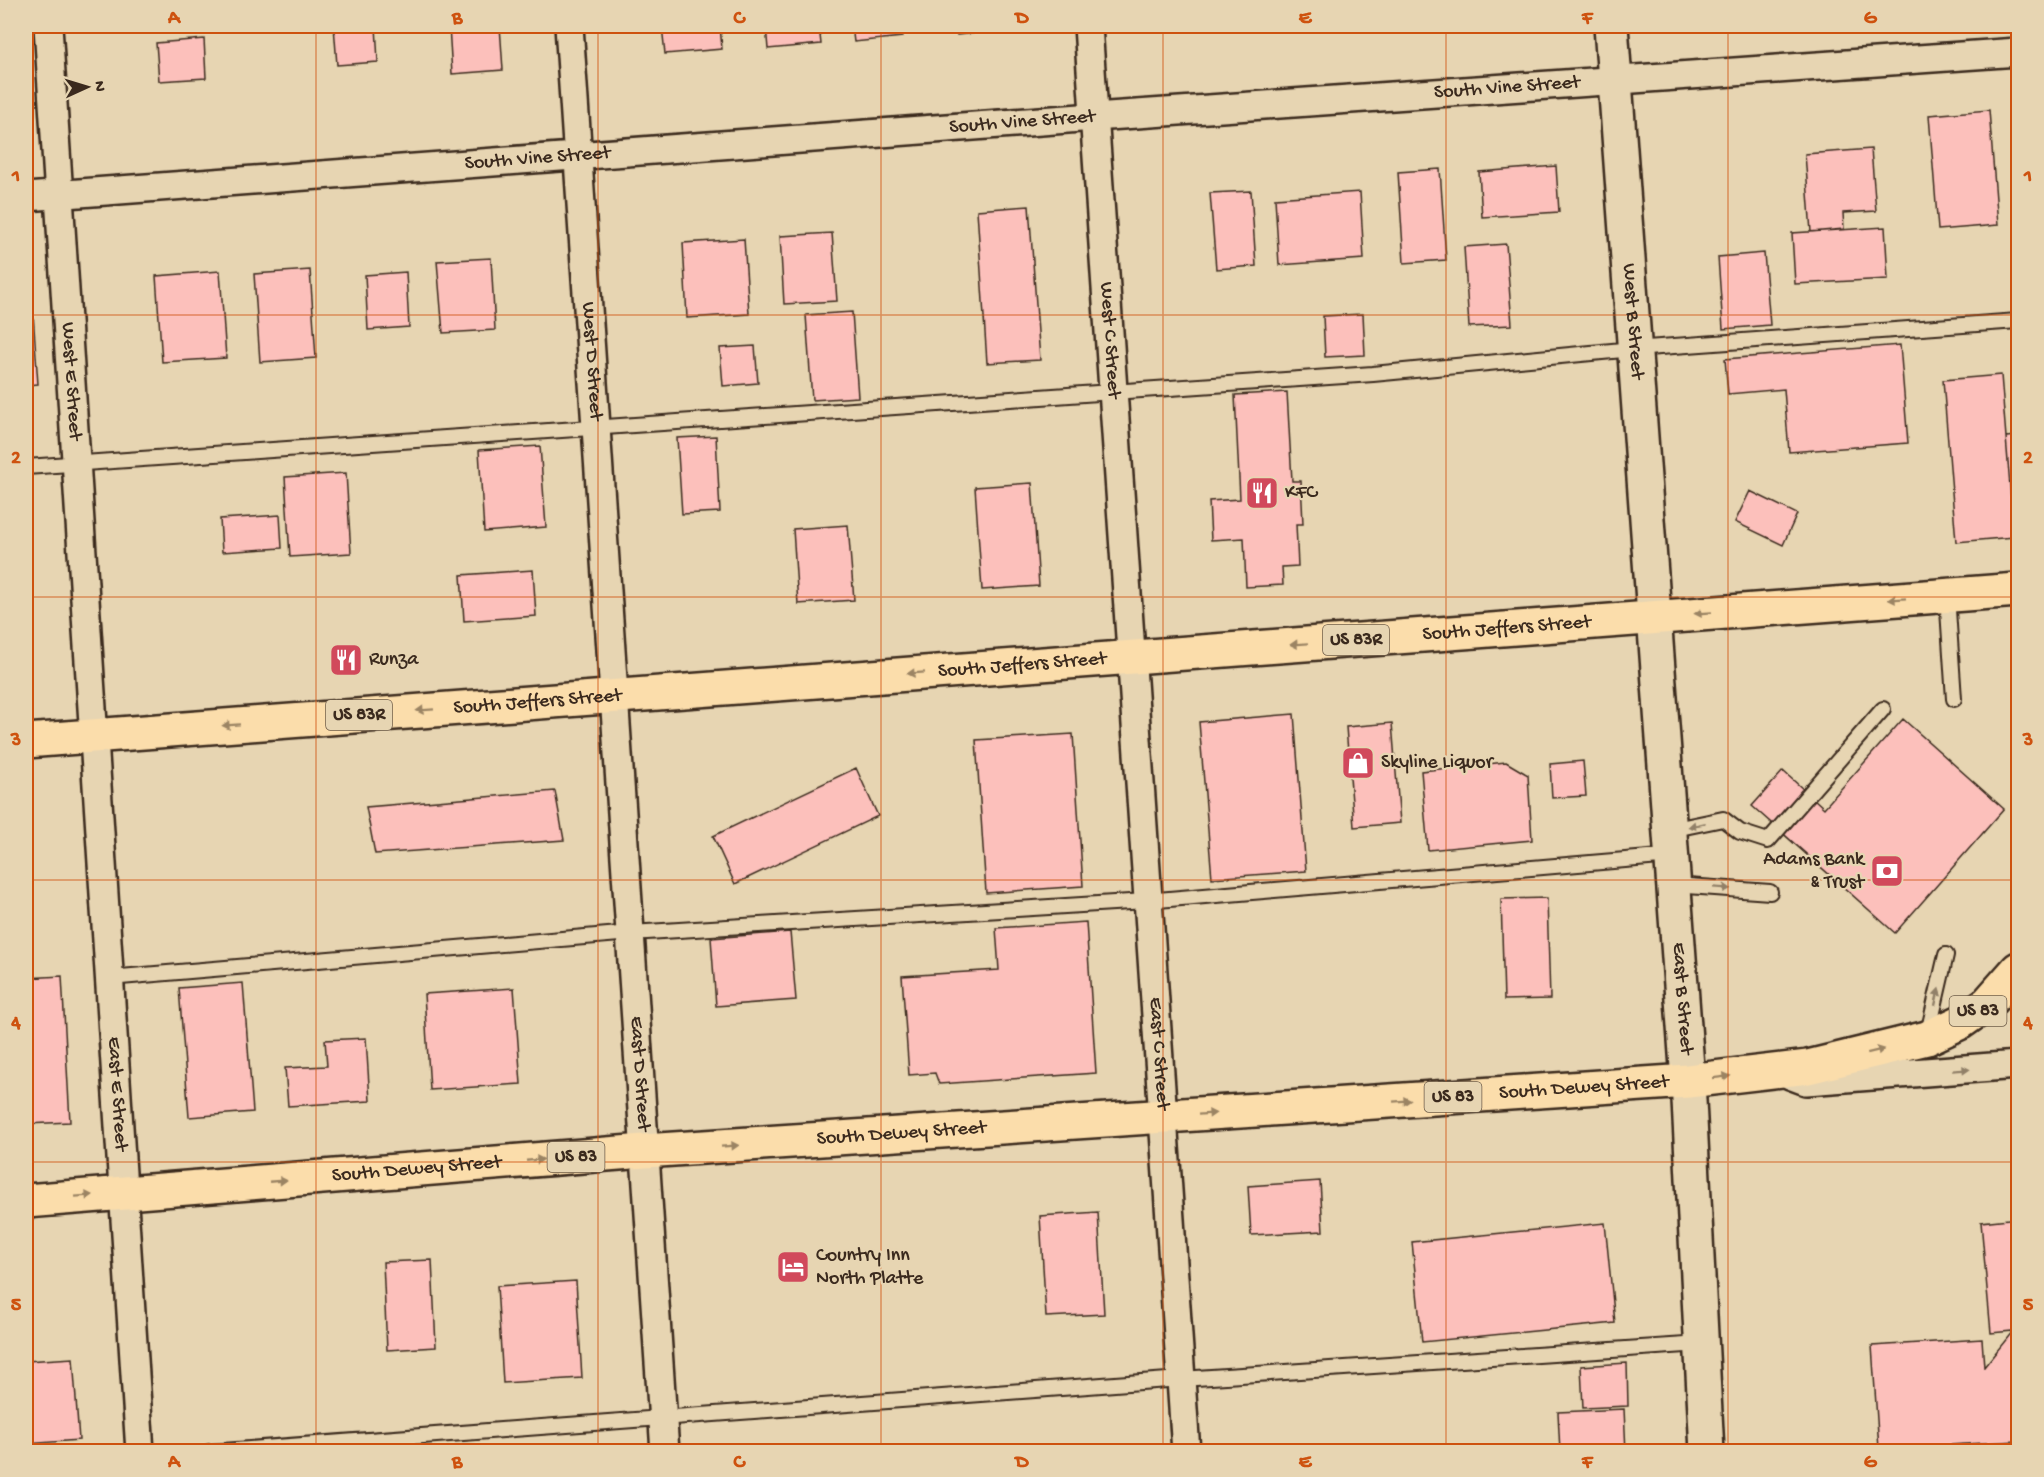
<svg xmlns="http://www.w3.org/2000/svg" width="2044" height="1477" font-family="'Gochi Hand',sans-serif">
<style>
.building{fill:#fcc0bb;stroke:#3b2a1e;stroke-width:1.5}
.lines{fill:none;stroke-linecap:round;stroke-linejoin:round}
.service-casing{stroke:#3b2a1e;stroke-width:18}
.minor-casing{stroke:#3b2a1e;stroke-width:32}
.tertiary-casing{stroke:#3b2a1e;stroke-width:38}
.trunk-casing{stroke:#3b2a1e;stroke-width:38}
.service{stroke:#e7d5b2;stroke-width:14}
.minor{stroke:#e7d5b2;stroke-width:27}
.tertiary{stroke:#e7d5b2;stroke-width:33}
.trunk{stroke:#fbddab;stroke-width:33}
.oneway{fill:#9b8464}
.oneway2{fill:#918068}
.grid{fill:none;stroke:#ce520f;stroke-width:1.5;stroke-opacity:0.55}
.labels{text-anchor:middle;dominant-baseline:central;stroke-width:4.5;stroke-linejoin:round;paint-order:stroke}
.shield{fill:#e7d5b2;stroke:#6f5d4a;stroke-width:1.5}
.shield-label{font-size:18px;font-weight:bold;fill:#3b2a1e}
.street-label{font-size:20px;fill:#3b2a1e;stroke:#e7d5b2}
.poi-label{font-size:20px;fill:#3b2a1e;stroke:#e7d5b2;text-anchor:start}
.neatline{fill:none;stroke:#ce520f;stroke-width:2}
.grid-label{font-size:20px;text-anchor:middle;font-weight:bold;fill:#ce520f}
</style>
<rect width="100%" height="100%" fill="#e7d5b2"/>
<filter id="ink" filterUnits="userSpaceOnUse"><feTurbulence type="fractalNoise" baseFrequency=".0167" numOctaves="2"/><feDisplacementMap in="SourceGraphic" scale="12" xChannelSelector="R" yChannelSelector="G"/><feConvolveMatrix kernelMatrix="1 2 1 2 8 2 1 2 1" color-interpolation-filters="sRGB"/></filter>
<g filter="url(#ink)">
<!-- building -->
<path class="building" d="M334,26h42l2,36 -41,3z
M449,26h51l3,44 -51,4z
M662,26h58l2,23 -57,5z
M766,26h53l2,18 -53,5z
M852,26h49l1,11 -48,5z
M956,26h50l1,4 -50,5z
M204,39l2,39 -47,3 -3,-38z
M1989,110l9,115 -60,5 -9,-115z
M1871,149l5,62 -33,2 1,16 -33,3 -6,-78z
M1556,166l3,46 -77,5 -3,-45z
M1440,169l6,91 -42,3 -6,-91z
M1251,191l5,75 -40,3 -6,-76z
M1360,192l4,67 -85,6 -4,-67z
M1029,206l11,154 -53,3 -10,-153z
M1885,227l3,52 -93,5 -3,-51z
M832,233l5,68 -53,3 -4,-68z
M744,239l5,75 -62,4 -4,-75z
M1506,244l6,81 -43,2 -5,-80z
M1764,253l6,72 -47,4 -5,-72z
M491,258l4,72 -52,3 -6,-72z
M310,270l6,88 -56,4 -6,-88z
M220,271l6,87 -64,4 -6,-86z
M406,272l3,55 -41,3 -3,-55z
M26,286h5l7,98 -12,1z
M852,312l6,85 -46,3 -6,-85z
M1363,314l2,41 -40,2 -2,-41z
M1900,345l8,98 -119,9 -5,-63 -56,5 -3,-35z
M755,346l3,37 -35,3 -3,-38z
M2001,375l13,162 -58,5 -13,-162z
M1287,392l5,89h9l2,43h-7l2,42 -16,1 1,18 -37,2 -2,-49 -33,2 -2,-39 31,-2 -5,-104z
M716,436l4,76 -38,2 -5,-76z
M2018,436v101h-4l-8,-100z
M540,446l6,81 -62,5 -5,-82z
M346,473l5,80 -61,4 -5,-80z
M1032,483l7,103 -57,4 -7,-103z
M1750,491l47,23 -14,31 -48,-23z
M280,515l2,33 -60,4 -2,-33z
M848,525l6,75 -56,4 -5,-75z
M533,570l3,46 -72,5 -3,-46z
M1294,714l12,157 -94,7 -13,-156z
M1903,719l101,90 -109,124 -143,-127 31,-35 41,37z
M1392,723l8,100 -46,4 -8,-100z
M1073,734l10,152 -97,7 -10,-153z
M1583,761l3,35 -34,2 -2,-34z
M1506,762l22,13 4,65 -104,10 -7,-79z
M856,768l22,48 -143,68 -22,-48z
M555,791l9,49 -189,14 -9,-47z
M1547,898l3,101 -46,1 -3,-101z
M1086,922l10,151 -157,11 -4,-11 -26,2 -7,-99 97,-6 -3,-42z
M790,932l6,68 -80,6 -5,-68z
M62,976l8,146 -44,2v-146z
M243,983l10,129 -64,5 -10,-129z
M514,988l7,96 -91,6 -6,-96z
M366,1038l4,63 -82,5 -3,-38 42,-2 -2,-26z
M1320,1181l3,50 -72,4 -3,-49z
M1098,1212l6,102 -58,3 -6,-101z
M2018,1218v223l-139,8 -7,-103 110,-7 2,28 29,-36 -22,2 -10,-111z
M1605,1223l10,100 -193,19 -10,-100z
M432,1260l4,87 -49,3 -4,-88z
M576,1281l6,97 -79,5 -6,-97z
M73,1358l6,82 -53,4v-83z
M1627,1363l1,43 -45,2 -2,-42z
M1624,1409l2,43h-66l-2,-40z
M1103,1447v5h-62z"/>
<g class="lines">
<!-- service casing -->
<g class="service-casing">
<path id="service" d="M26,467l1347,-93 260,-25 385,-28
M1947,595l7,104
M1670,830l53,-11 17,13 28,9 115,-132
M1674,885l96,7
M109,978l522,-45 515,-32 526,-45
M1928,1033l18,-78
M209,1452l972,-73 520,-35"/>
</g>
<!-- minor casing -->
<g class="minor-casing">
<g id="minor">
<path id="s1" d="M48,26l92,1426"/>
<path id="s2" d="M569,26l96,1426"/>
<path id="s3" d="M1088,26l98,1426"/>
<path id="s4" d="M26,197l1068,-80 924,-65"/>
<path d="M1790,1075l16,6 212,-16"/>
</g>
</g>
<!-- tertiary casing -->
<g class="tertiary-casing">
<g id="tertiary">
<path id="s5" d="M1611,26l77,1055 19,371"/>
</g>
</g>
<!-- trunk casing -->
<g class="trunk-casing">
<g id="trunk">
<path id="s6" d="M26,741l1992,-151"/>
<path id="s7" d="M26,1201l618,-50 1044,-70 120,-14 119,-29 34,-16 27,-19 30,-34"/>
</g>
</g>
<!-- service -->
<use href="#service" class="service"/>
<!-- minor -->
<use href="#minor" class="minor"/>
<!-- tertiary -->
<use href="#tertiary" class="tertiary"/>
<!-- trunk -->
<use href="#trunk" class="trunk"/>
</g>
<!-- one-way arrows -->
<defs><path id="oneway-solid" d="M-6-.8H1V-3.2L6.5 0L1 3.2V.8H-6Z" transform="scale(1.5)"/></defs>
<g class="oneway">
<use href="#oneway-solid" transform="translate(1897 599) rotate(176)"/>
<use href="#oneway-solid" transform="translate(1703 613) rotate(176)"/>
<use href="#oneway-solid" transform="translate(1299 644) rotate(176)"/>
<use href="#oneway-solid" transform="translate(916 673) rotate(176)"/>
<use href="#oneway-solid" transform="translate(425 710) rotate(176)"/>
<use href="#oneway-solid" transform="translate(231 725) rotate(176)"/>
<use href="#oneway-solid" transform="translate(1876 1051) rotate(-14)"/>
<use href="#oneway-solid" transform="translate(1722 1077) rotate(-7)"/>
<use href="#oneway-solid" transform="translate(1402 1101) rotate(-4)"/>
<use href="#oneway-solid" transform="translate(1207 1114) rotate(-4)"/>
<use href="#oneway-solid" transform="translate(730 1146) rotate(-4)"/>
<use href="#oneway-solid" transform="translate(535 1160) rotate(-5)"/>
<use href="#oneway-solid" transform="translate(278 1181) rotate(-5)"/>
<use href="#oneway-solid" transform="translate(84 1196) rotate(-4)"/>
</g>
<g class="oneway2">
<use href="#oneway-solid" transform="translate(1697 825) rotate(168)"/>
<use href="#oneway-solid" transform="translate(1722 888) rotate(4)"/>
<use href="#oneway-solid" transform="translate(1937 997) rotate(-77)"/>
<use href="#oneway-solid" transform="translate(1961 1070) rotate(-4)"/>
</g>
</g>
<!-- grid -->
<path class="grid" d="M316,26v1426M598,26v1426M881,26v1426M1163,26v1426M1446,26v1426M1728,26v1426M26,315h1992M26,597h1992M26,880h1992M26,1162h1992"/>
<!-- icons -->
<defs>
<g id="restaurant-square" transform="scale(1.725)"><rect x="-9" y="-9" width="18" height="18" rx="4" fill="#d1495b" stroke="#e7d5b2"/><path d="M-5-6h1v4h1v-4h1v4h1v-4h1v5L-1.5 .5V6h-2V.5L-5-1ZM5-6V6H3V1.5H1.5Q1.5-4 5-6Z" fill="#fff"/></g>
<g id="shop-square" transform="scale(1.725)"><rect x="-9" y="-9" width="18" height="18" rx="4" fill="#d1495b" stroke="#e7d5b2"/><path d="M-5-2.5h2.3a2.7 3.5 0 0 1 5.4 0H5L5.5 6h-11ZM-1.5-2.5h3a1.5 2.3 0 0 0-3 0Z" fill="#fff"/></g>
<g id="bank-square" transform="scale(1.725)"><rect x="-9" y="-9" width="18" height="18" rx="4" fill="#d1495b" stroke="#e7d5b2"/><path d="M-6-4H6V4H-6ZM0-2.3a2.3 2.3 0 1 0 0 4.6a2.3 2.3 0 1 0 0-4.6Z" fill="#fff"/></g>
<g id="hotel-square" transform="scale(1.725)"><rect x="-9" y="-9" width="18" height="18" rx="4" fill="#d1495b" stroke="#e7d5b2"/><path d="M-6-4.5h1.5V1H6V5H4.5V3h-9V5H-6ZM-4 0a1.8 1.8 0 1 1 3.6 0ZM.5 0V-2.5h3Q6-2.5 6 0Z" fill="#fff"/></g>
</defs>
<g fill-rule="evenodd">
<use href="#restaurant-square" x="1262" y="493"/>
<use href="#restaurant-square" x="346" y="660"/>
<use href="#shop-square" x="1358" y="763"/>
<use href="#bank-square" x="1887" y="871"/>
<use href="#hotel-square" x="793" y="1267"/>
</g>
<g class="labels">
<!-- shield labels -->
<g class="shield">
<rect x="1323" y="625" width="66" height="30" rx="4.5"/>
<rect x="326" y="700" width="66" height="30" rx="4.5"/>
<rect x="1949.5" y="996" width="57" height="30" rx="4.5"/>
<rect x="1424.5" y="1082" width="57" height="30" rx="4.5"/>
<rect x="547.5" y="1142" width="57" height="30" rx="4.5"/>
</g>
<g class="shield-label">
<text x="1356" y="640">US 83R</text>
<text x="359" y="715">US 83R</text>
<text x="1978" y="1011">US 83</text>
<text x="1453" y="1097">US 83</text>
<text x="576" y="1157">US 83</text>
</g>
<!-- street labels -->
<g class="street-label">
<text stroke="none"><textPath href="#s4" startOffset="1485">South Vine Street</textPath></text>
<text stroke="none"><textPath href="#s4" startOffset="999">South Vine Street</textPath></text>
<text stroke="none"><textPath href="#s4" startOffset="513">South Vine Street</textPath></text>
<text stroke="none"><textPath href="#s5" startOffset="296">West B Street</textPath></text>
<text stroke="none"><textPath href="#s3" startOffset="315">West C Street</textPath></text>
<text stroke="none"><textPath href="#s2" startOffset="336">West D Street</textPath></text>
<text stroke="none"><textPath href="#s1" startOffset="356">West E Street</textPath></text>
<text stroke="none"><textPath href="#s6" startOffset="1485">South Jeffers Street</textPath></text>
<text stroke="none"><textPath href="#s6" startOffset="999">South Jeffers Street</textPath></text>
<text stroke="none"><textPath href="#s6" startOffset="513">South Jeffers Street</textPath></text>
<text stroke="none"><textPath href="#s5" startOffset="975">East B Street</textPath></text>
<text stroke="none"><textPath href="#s3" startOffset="1030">East C Street</textPath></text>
<text stroke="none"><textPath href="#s2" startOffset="1050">East D Street</textPath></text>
<text stroke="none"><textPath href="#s7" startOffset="1562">South Dewey Street</textPath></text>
<text stroke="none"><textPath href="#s1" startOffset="1070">East E Street</textPath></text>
<text stroke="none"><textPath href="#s7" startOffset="878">South Dewey Street</textPath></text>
<text stroke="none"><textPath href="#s7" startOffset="392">South Dewey Street</textPath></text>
</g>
<!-- poi labels -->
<g class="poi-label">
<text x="1285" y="493">KFC</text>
<text x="369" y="660">Runza</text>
<text x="1381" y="763">Skyline Liquor</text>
<text x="1864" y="860" text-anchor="end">Adams Bank<tspan x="1864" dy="23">&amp; Trust</tspan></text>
<text x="816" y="1256">Country Inn<tspan x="816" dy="23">North Platte</tspan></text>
</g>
</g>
<!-- margin -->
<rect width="2044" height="1477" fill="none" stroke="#e7d5b2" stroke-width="66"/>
<!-- north arrow -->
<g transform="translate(87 87) rotate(86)" stroke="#e7d5b2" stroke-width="4.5" paint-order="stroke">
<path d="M0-4.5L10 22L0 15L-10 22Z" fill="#3b2a1e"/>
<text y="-9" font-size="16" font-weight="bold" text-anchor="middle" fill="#3b2a1e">N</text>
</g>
<rect x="33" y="33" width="1978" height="1411" class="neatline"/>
<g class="grid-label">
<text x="174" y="23">A</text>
<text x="457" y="23">B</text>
<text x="739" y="23">C</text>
<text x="1022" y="23">D</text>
<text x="1305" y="23">E</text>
<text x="1587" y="23">F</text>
<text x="1870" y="23">G</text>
<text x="16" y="181">1</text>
<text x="2028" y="181">1</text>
<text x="16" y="463">2</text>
<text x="2028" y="463">2</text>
<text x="16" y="745">3</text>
<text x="2028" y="745">3</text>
<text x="16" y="1028">4</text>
<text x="2028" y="1028">4</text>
<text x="16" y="1310">5</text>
<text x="2028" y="1310">5</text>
<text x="174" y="1467">A</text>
<text x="457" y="1467">B</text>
<text x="739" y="1467">C</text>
<text x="1022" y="1467">D</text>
<text x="1305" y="1467">E</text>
<text x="1587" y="1467">F</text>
<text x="1870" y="1467">G</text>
</g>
</svg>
